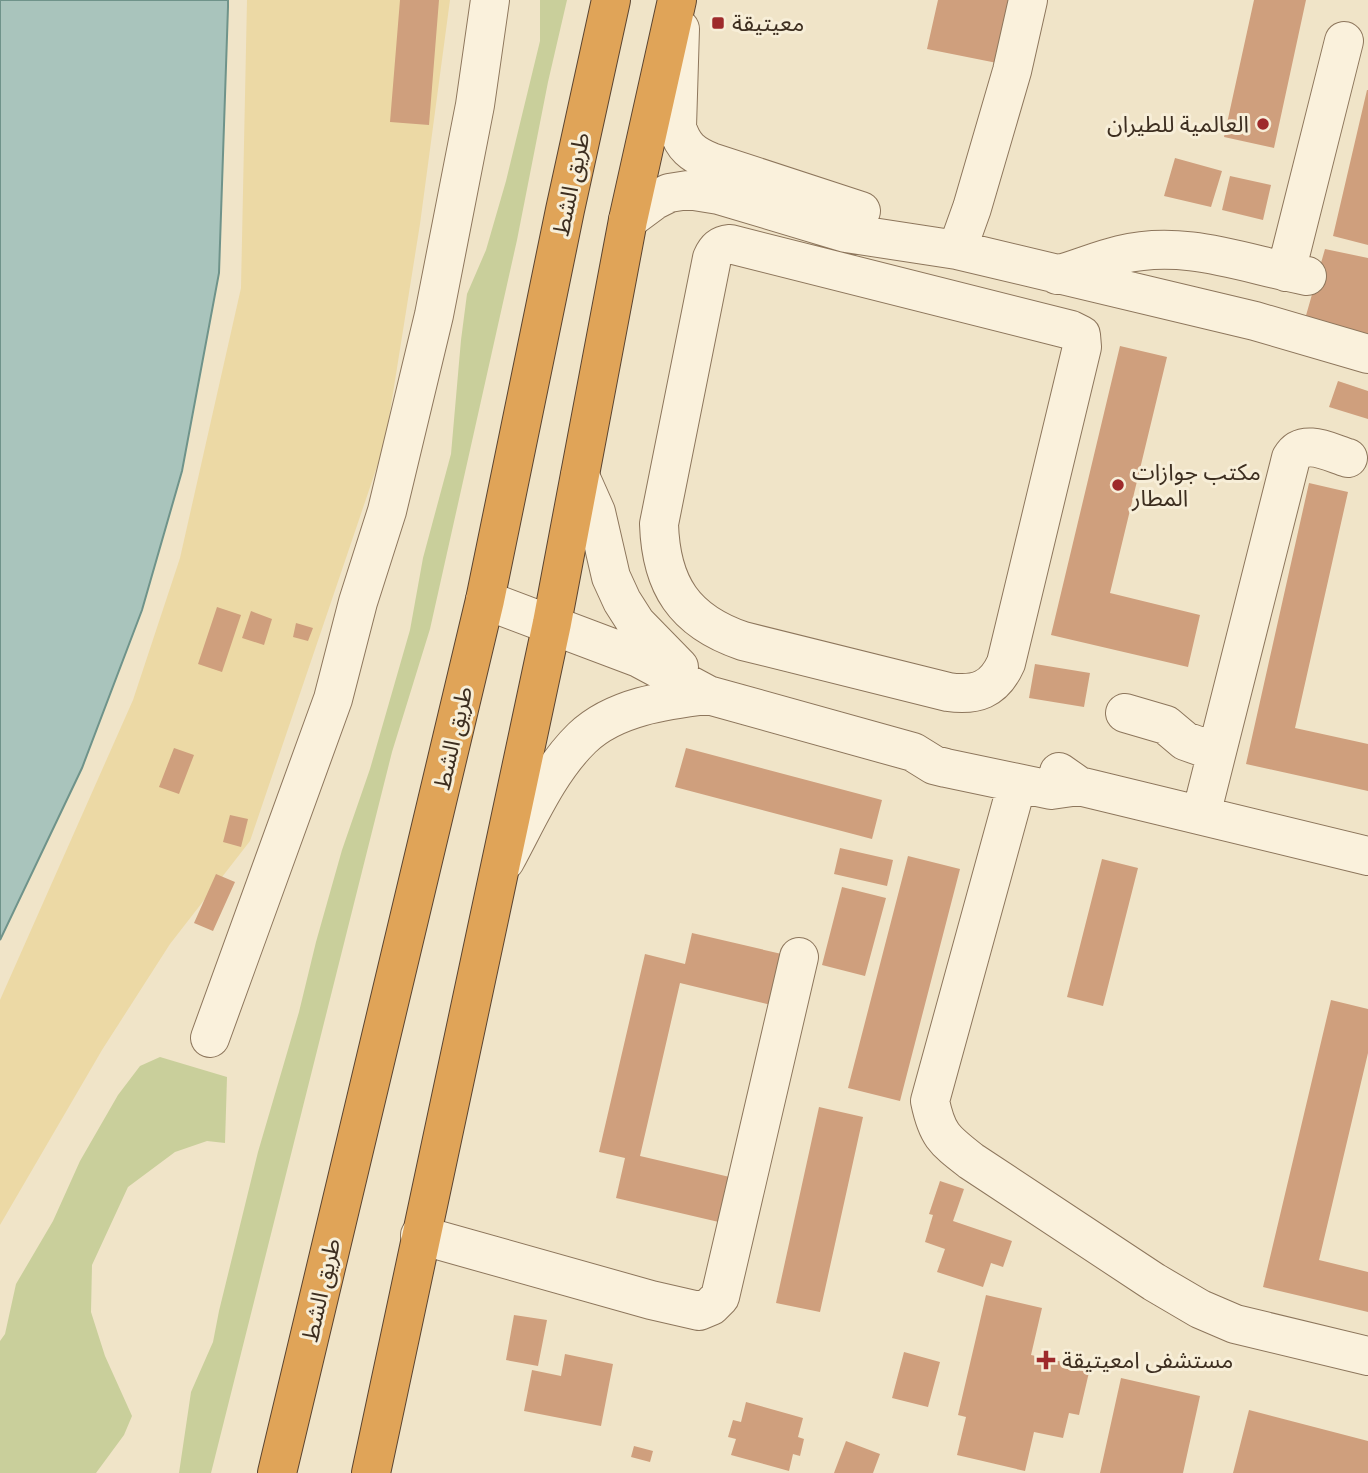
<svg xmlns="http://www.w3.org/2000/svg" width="1368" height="1473" font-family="'Source Serif 4','Noto Sans Arabic',serif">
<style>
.green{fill:#c9cf9b}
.sand{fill:#ecd9a5}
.water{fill:#a9c4bc;stroke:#6f938a;stroke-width:2}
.building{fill:#cf9f7d}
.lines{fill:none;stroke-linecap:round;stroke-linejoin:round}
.minor-casing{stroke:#8d765c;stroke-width:40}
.highway-casing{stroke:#5b4430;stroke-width:40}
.minor{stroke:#faf1dc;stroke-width:38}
.highway{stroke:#e0a458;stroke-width:38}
.poi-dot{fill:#9e2a2b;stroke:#f7eed8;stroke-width:2.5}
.labels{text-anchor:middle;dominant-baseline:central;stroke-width:6;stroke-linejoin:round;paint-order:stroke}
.poi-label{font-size:23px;fill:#3d2e20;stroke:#f7eed8;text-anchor:start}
.street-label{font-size:23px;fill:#3d2e20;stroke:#f7eed8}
</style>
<rect width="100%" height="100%" fill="#f0e4c8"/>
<!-- green -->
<path class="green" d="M540,0h27l-19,82 -31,158 -87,389 -38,123 -181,721h-32l12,-81 22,-50 6,-31 39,-159 41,-140 17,-70 26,-92 28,-81 40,-139 13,-72 28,-104 10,-114 6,-46 19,-44 20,-69 34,-140z
M160,1057l67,20 -2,66 -18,-2 -32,11 -47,35 -36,78 -1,47 14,44 27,60 -8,19 -28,38h-96v-132l5,-7 11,-50 37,-63 27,-60 38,-66 22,-29z"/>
<!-- sand -->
<path class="sand" d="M247,0h203l-30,224 -35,219 -135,398 -80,103 -68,106 -102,175v-225l133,-300 47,-142 61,-270z"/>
<!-- water -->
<path class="water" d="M0,0h228v7l-9,266 -37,198 -40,139 -60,158 -82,172z"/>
<!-- building -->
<path class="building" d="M400,0h39l-10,125 -39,-3z
M938,0h77l-13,64 -75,-15z
M1254,0h52l-32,148 -50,-11z
M1367,90h1v155l-35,-9z
M1175,158l47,13 -11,36 -47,-11z
M1230,176l41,9 -8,35 -41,-10z
M1325,249l43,9v77l-63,-16z
M1120,346l47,11 -57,236 90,22 -12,52 -137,-32z
M1338,381l30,10v28l-39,-12z
M1309,483l39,9 -53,236 73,16v47l-122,-27z
M217,607l24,8 -19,57 -24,-8z
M251,611l21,8 -8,26 -22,-7z
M296,623l17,5 -5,13 -15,-4z
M1035,664l55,9 -6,34 -55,-9z
M174,748l20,7 -15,39 -20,-7z
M686,748l196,52 -10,39 -197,-52z
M230,815l18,4 -7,28 -18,-5z
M840,848l53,12 -6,26 -53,-12z
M908,856l52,13 -60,232 -52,-13z
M1102,859l36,9 -35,138 -36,-9z
M216,874l19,8 -22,49 -19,-8z
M842,887l44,11 -21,78 -43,-11z
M692,933l94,22 -11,51 -95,-23 -40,173 94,22 -11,45 -107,-25 9,-40 -26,-6 46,-198 40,10z
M1331,1000l37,9v44l-49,207 49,12v40l-105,-25z
M819,1107l44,10 -43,195 -44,-9z
M940,1181l24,8 -11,32 59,20 -9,26 -12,-4 -8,24 -46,-15 8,-23 -20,-7 8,-27 -4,-1z
M986,1295l56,13 -11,47 59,13 -11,47 -10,-2 -6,25 -29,-6 -9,39 -68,-16 9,-38 -8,-2z
M514,1315l33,5 -9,46 -32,-6z
M904,1352l36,10 -12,45 -36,-9z
M565,1354l48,10 -12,62 -77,-15 8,-41 29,6z
M1121,1378l79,18 -17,77h-83z
M746,1402l57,16 -5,19 6,2 -4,17 -7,-2 -4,17 -58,-16 5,-16 -8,-2 5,-17 8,2z
M1249,1410l119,31v32h-135z
M846,1441l34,13 -7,19h-39z
M634,1446l19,5 -3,11 -19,-5z"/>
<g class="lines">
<!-- minor casing -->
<g class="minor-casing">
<path id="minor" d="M680,29l-3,98c6,20 15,27 34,35l150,49
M628,220l27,-20 14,-7 19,-3 31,5 127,38 111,17 298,71 113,33
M730,244l341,86 10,5 1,12 -76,316c-12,27 -30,33 -58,29l-205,-51c-59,-20 -82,-56 -84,-117l53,-266c4,-9 8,-13 18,-14z
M957,250l15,-42 40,-137 16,-71
M1286,272l58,-231
M1057,275c21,-6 42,-15 63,-20 65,-16 124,9 187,21
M580,476l16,36 15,65 11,24 14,22 43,44
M485,600l154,58 69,37 205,57 21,13 12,3 105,22 28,-4
M1125,713l41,12 19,16 31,11
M1059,772l20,14 289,70
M1017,784l-87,317c7,34 14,39 41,60l183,121 46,27 35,15 133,32
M1201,815l90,-357c12,-21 40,-5 57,0
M505,861c23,-42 43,-90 77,-123 32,-31 84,-38 126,-43
M210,1038l123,-339 25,-97 29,-91 47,-196 41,-210 15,-105
M420,1235l231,65 48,11 12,-5 9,-9 79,-340"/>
</g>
<!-- highway casing -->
<g class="highway-casing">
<path id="highway" d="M277,1473l208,-873 80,-390 46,-210
M371,1473l181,-850 76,-403 49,-220"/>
</g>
<!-- minor -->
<use href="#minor" class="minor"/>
<!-- highway -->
<use href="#highway" class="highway"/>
</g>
<!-- markers -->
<g class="poi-dot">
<rect x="711" y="16" width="14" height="14" rx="3.5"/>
<circle cx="1263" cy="124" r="7"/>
<circle cx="1118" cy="485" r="7"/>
<path d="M1042.5 1349.5h7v7h7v7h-7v7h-7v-7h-7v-7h7z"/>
</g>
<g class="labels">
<!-- poi labels -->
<g class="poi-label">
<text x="732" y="23">معيتيقة</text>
<text x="1249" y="124" text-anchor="end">العالمية للطيران</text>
<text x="1132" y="472">مكتب جوازات<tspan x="1132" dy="26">المطار</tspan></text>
<text x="1062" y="1360">مستشفى امعيتيقة</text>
</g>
<!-- street labels -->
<g class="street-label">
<text transform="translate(571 184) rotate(-78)">طريق الشط</text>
<text transform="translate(453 738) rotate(-77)">طريق الشط</text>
<text transform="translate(321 1290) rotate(-77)">طريق الشط</text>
</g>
</g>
</svg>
